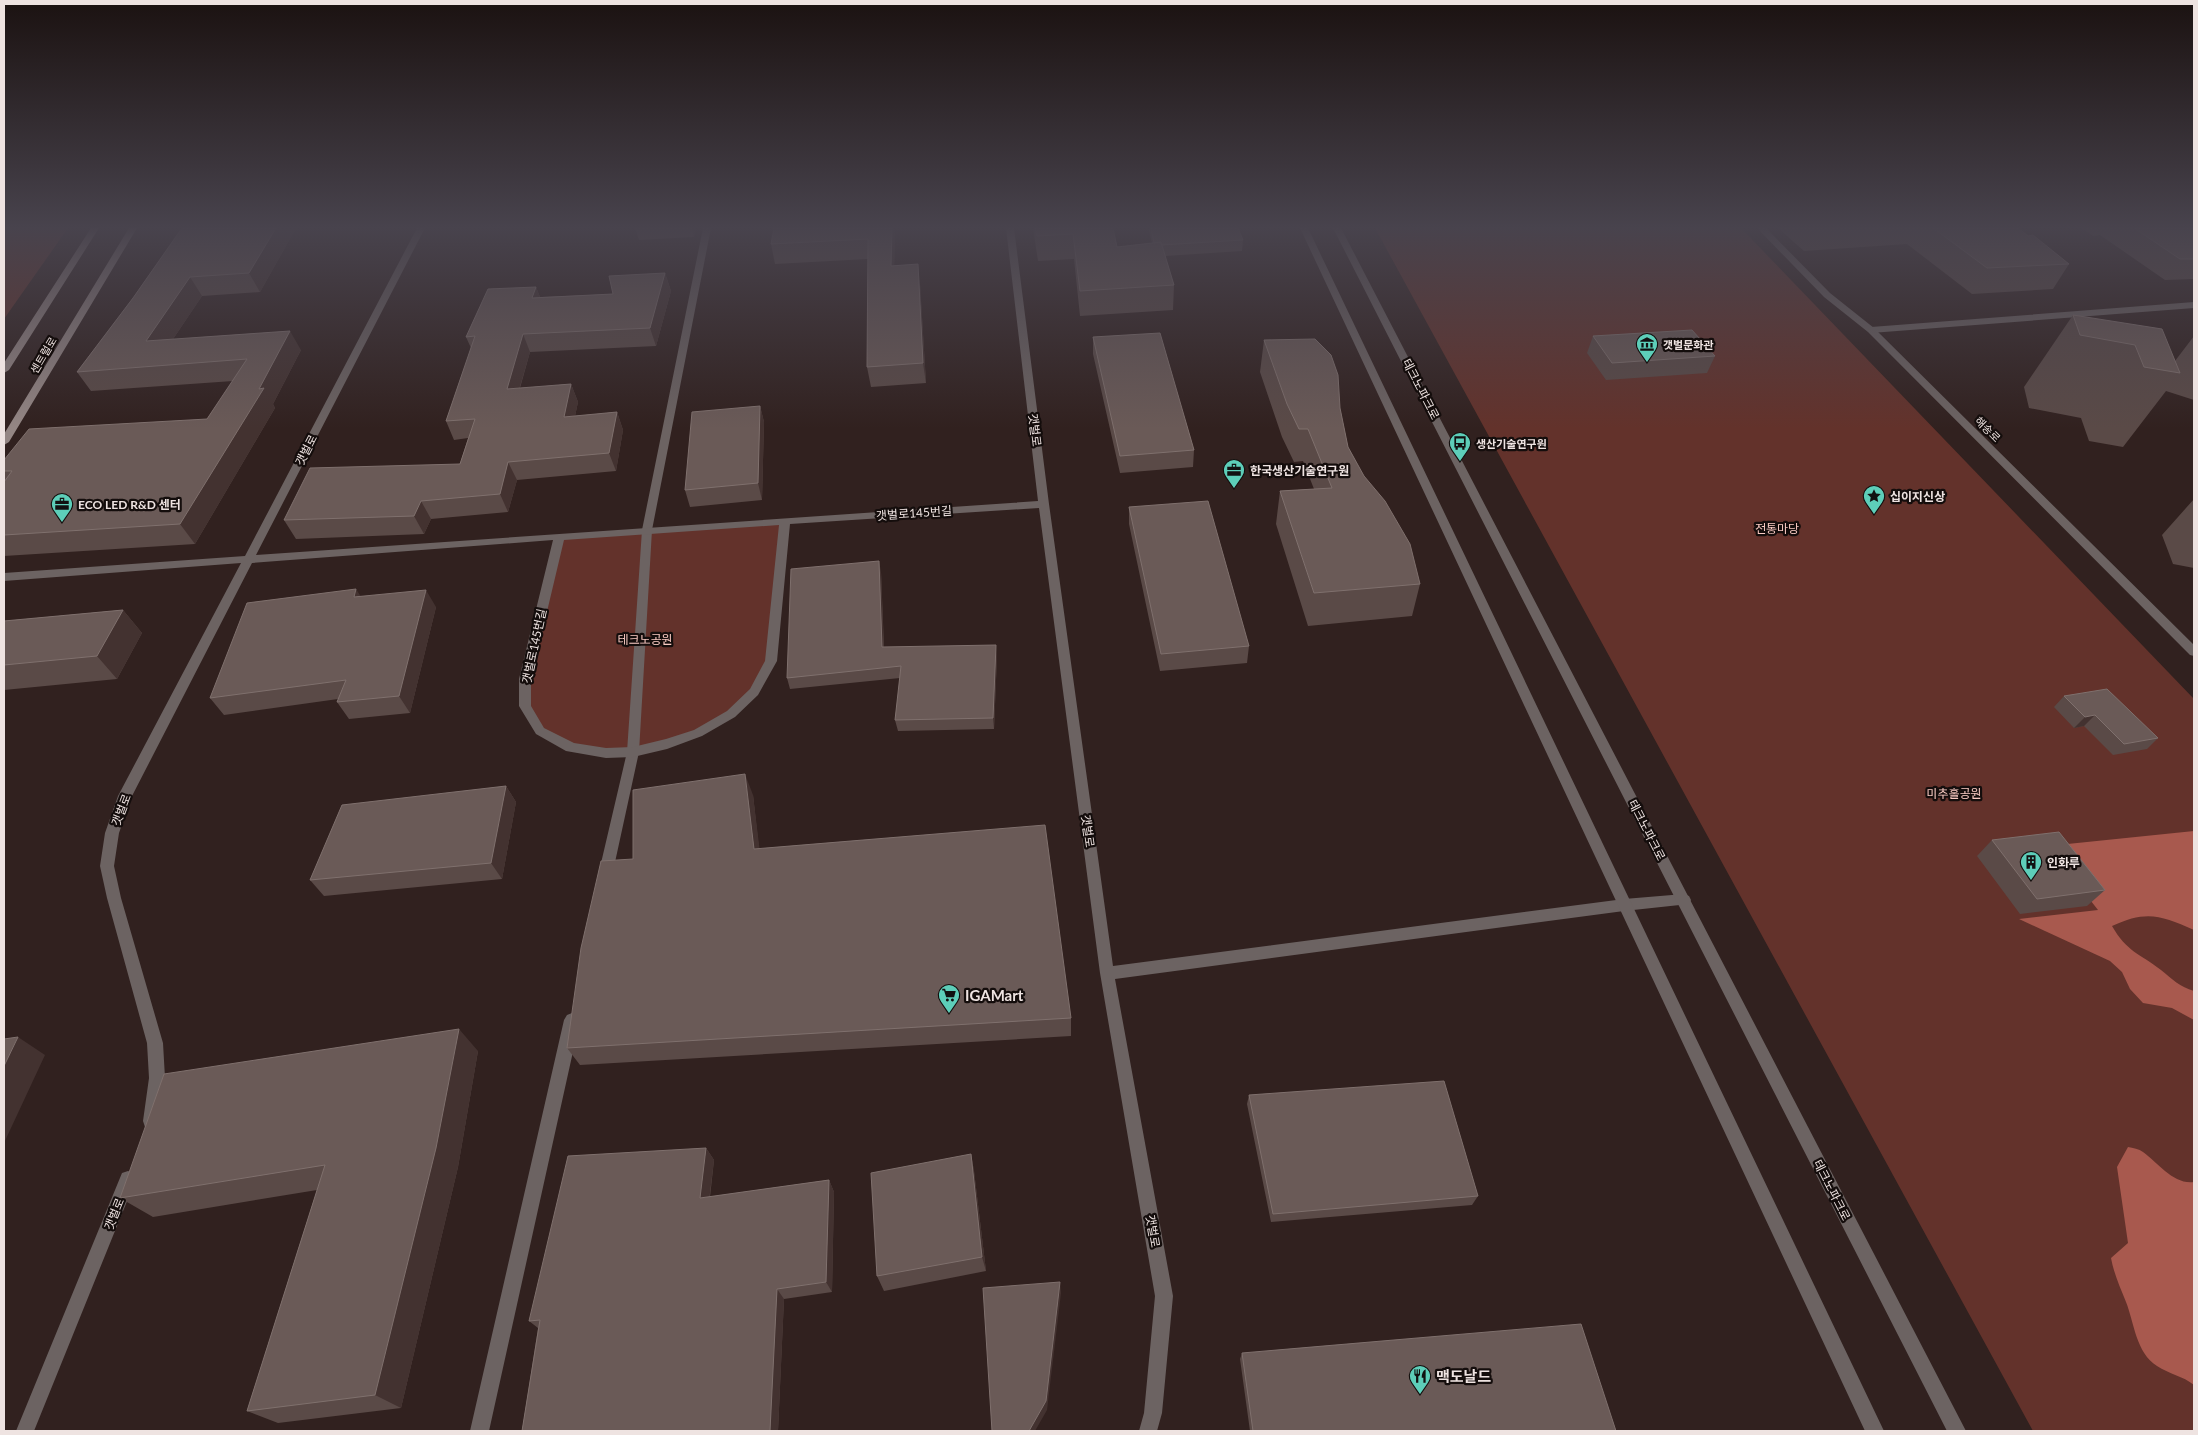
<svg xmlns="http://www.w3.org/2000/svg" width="2198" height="1435" font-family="Lato,'Noto Sans KR',sans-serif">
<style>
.green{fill:#63322b}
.water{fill:#a8594e}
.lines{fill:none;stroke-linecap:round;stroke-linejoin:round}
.pedestrian{fill:#6c6362;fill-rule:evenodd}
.minor{fill:#6c6362;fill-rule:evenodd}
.tertiary{fill:#6c6362;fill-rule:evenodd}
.secondary{fill:#948684;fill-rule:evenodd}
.wall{fill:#5a4a47}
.shaded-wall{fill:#433230}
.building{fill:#6a5a57;stroke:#7f706d}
.labels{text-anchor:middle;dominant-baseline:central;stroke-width:4.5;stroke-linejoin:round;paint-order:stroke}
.far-poi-label{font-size:11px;font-weight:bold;fill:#eee3e1;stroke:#140d0c;text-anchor:start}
.far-street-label{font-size:11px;fill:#eee3e1;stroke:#140d0c}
.street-label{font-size:12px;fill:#eee3e1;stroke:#140d0c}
.poi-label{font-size:12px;font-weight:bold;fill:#eee3e1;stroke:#140d0c;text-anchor:start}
.park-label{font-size:12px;fill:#f8cac2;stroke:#140d0c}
.near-poi-label{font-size:15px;font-weight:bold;fill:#eee3e1;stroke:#140d0c;text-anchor:start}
</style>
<rect width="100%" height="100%" fill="#31211f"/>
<!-- green -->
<path class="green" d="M4,228h64l-64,91z
M1375,228h366l453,471v732h-161z
M785,522l-14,139 -17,31 -56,41 -65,19 -62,-4 -31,-17 -15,-25 34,-168z"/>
<!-- water -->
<path class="water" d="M2194,831v99c-33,-15 -48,-20 -82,-4 15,26 27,27 49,44 11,9 19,17 33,21v29l-22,-12 -29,-5 -13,-14 -8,-17 -12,-11 -91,-42 79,-9 -50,-64z
M2128,1147c5,1 11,2 15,5 15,11 31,33 51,30v203c-11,-9 -25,-11 -37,-19 -21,-13 -23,-44 -31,-64 -6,-15 -12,-28 -15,-44l17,-15 -11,-76z"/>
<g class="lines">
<!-- pedestrian -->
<path class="pedestrian" d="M703,228h8l-59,302 -13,222 -27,124 -2,4 -5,2 -5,-2 -2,-4 29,-124 15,-222z
M572,1013l5,2 3,5 -91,411h-19l94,-411 3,-5z"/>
<!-- minor -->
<path class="minor" d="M417,228h8l-169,327 782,-54 -32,-273h8l35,276 64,462 511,-67 60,-5 5,2 2,4 -2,4 -65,7 -509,68 58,317 -11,117 -5,18h-18l5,-18 11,-117 -55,-323 -61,-465 -249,16 -13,137 -19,34 -23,22 -33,19 -35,13 -34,8 -27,1 -40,-7 -30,-17 -17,-28v-27l34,-139 -301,23 -120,233 -13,37 -5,33 7,32 42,145 2,35 -6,43 -2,6 -6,2 -6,-2 -2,-6 6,-43 -2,-35 -40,-145 -7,-32 5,-33 13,-37 123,-233 -237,18v-8l241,-17zM779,525l-14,136 -15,28 -23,22 -33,19 -28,9 -33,8 -27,1 -32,-5 -30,-15 -13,-22v-27l33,-139z
M1757,228h9l64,65 44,35 320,317v11l-4,-1 -322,-323 -44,-35z
M128,1171l6,2 2,6 -102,252h-18l106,-258z"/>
<!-- tertiary -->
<path class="tertiary" d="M1300,228h8l576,1203h-19z
M1333,228h8l625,1203h-19z
M2194,302v6l-323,25 -4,-3 4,-3z"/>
<!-- secondary -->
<path class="secondary" d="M91,228h8l-90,142 -5,3v-10z
M129,228h8l-128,214 -5,3v-11z"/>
</g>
<!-- wall -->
<path class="wall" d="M182,228h114l-36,64 -58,4 -29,43 128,11 -28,54 2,4 -80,136 -191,12v-96l203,-41 26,-38 -142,10 -14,-19 56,-74z
M635,228h61l-2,9 -55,3z
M895,228l-1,37 26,19 6,99 -55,4 -4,-20 1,-108 -93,5 -4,-20z
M1033,228h80l4,19 35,-4 -3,-12v-3h89l5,12 -1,11 -77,5 9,29 -1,25 -93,6 -6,-57 -36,2z
M1778,228h240l51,36 -16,25 -81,5 -65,-50 -103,7z
M2082,228h112v51l-29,1 -65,-45 -7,1z
M665,273l6,18 -15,55 -126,6 -10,36 51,-4 7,18 -3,14 42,-4 6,18 -7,41 -99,9 -9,32 -77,7 -7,15 -128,5 -12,-19 176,-56 8,-26 -14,2 -8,-19 25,-73 -5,-11 70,-50 4,10 73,-3z
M2073,315l102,46 19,-25v64l-28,-9 -43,56 -34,-6 -8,-23 -52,-10 -5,-21z
M1593,336l122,20 -8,17 -101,7 -19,-27z
M1093,337l101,113 -1,17 -73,6 -27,-119z
M1264,340l76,68 8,39 72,137 -8,32 -104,10 -32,-102 4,-33 34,-2 -11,-28 -9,1 -12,-25 -22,-65z
M760,406l4,16 -2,78 -72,7 -5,-17z
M2194,499v69l-21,-4 -11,-29z
M1129,507l120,139 -2,17 -87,8 -31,-147z
M881,572l3,75 113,9 -3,73 -96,2 -3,-11 5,-42 -110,11 -3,-11z
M361,596l75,11 -26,106 -61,6 -12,-17 1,-3 -114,16 -14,-17z
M123,610l19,23 -25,46 -113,11v-69z
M2064,696l94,42 -11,11 -34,6 -29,-29 -10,2 -20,-21z
M506,786l10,16 -14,77 -178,17 -14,-16z
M753,795l6,54 312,169v18l-491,29 -13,-17 66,-189z
M1992,840l113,50 -18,16 -67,8 -43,-58z
M478,1051l-20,116 -57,241 -123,15 -31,-12 70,-221 -164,27 -33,-19z
M1249,1095l229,101 -6,9 -201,17 -24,-118z
M706,1148l8,12 -4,37 119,-17 5,12 -2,100 -48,7 -6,132h-256l16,-103 -9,-7z
M971,1154l3,17 12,100 -102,20 -7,-15z
M1242,1353l374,78h-366l-10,-72z"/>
<!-- shaded-wall -->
<path class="shaded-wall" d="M276,228h20l-36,64 -11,-19z
M692,228h4l-2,9z
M892,228h3l-1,57 -3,-19z
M918,264l2,20 6,99 -3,-20z
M665,273l6,18 -15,55 -6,-18z
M190,277l12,19 -43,64 -13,-19z
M536,287l7,18 -11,-7z
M290,331l11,19 -28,54 2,4 -80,136 -15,-20 79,-135z
M523,334l7,18 -16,55 -7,-18z
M571,384l7,18 -7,33 -7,-18z
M760,406l4,16 -2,78 -4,-17z
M617,412l6,18 -7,41 -7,-18z
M508,462l9,18 -9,32 -8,-18z
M421,501l10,18 -7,15 -10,-18z
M879,561l2,11 3,86 -2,-11z
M356,589l11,17 -13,-9z
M426,590l10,17 -26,106 -11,-17z
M123,610l19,23 -25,46 -20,-23z
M996,645l1,11 -3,73 -1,-11z
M2095,715l-11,11 -10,2 11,-11z
M745,774l8,21 9,74 -8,-20z
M506,786l10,16 -14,77 -11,-16z
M459,1029l19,22 -20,116 -57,241 -26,-13z
M18,1037l27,18 -41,88v-77z
M706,1148l8,12 -6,49 -8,-11z
M971,1154l3,17 12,100 -4,-14z
M829,1180l5,12 -2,100 -6,-10z
M1060,1282l1,11 -14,117 -12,21h-6z
M777,1289l7,10 -6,132h-8z"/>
<!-- building -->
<path class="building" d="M182,228h94l-27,45 -59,4 -44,64 144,-10 -31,58 5,-1 -84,136 -176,11v-53l8,-11h-8v-11l25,-31 178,-10 40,-60 -170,13 56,-74z
M774,228h118l-1,38 27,-2 5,99 -56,4 1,-128 -97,5z
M1035,228h78l4,19 44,-5 13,43 -94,6 -7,-57 -36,2z
M1151,228h87l5,12 -82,5v-3l-7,1z
M1933,228h85l10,8 5,-1 36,29 -82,4z
M2134,228h60v31h-14z
M665,273l-15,55 -127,6 -16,55 64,-5 -7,33 53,-5 -8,41 -101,9 -8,32 -79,7 -7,15 -130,4 26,-52 150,-4 15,-45 -29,2 29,-85 -9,1 22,-48 48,-2 -4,11 81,-4 -4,-18z
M2073,315l89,14 18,44 -36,-6 -9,-22 -55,-10z
M1692,330l23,26 -103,7 -19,-27z
M1160,333l34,117 -74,6 -27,-119z
M1315,339l16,16 7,20 2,33 8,39 16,29 21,25 25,43 10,40 -106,9 -34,-102 52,-3 -24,-59h-9l-12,-25 -23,-64z
M760,406l-2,77 -73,7 7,-78z
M1208,501l41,145 -88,8 -32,-147z
M879,561l3,86 114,-2 -3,73 -98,2 6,-54 -114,12 4,-109z
M356,589l-2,8 72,-7 -27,106 -62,6 9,-22 -136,18 37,-95z
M123,610l-26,46 -93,9v-44z
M2107,689l51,49 -34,6 -29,-29 -10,2 -21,-21z
M745,774l9,75 291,-24 26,193 -504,30 14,-100 20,-87 32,-2v-69z
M506,786l-15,77 -181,17 32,-75z
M2059,832l46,58 -68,9 -45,-59z
M459,1029l-23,119 -61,247 -128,16 78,-246 -205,33 44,-124z
M18,1037l-14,29v-27z
M1444,1081l34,115 -205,18 -24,-119z
M706,1148l-6,50 129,-18 -3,102 -49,7 -7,142h-248l18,-111 -11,1 39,-165z
M971,1154l11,103 -105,19 -6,-103z
M1060,1282l-14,119 -17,30h-37l-9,-143z
M1581,1324l35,107h-363l-11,-78z"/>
<!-- sky -->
<linearGradient id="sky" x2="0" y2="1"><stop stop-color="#1b1211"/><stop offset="0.53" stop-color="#48434d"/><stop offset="1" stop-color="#48434d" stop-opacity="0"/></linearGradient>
<rect width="2198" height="429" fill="url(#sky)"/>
<!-- icons -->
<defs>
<g id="museum-pin" transform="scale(1.125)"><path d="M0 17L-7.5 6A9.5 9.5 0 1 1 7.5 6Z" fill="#5dceb9" stroke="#140d0c"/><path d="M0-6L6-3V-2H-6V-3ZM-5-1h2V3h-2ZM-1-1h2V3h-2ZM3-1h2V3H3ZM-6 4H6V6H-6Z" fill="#111"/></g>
<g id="bus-pin" transform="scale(1.125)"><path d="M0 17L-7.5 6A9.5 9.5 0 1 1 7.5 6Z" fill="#5dceb9" stroke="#140d0c"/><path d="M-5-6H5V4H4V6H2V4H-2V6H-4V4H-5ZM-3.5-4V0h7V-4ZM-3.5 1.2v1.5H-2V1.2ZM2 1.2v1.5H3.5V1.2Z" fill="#111"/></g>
<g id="office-pin" transform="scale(1.125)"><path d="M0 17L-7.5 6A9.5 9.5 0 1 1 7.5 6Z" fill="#5dceb9" stroke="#140d0c"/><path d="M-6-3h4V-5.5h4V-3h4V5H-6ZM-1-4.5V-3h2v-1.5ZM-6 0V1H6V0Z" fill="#111"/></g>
<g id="sight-pin" transform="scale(1.125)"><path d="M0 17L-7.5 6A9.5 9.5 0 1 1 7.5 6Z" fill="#5dceb9" stroke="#140d0c"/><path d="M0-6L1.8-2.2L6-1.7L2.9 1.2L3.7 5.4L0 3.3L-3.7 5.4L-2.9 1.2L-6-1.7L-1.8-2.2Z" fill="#111"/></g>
<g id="building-pin" transform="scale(1.125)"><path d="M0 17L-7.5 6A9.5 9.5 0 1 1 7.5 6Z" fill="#5dceb9" stroke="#140d0c"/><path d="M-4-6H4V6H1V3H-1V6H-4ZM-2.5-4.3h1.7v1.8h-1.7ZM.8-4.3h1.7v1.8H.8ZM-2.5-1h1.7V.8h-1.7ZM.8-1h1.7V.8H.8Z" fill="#111"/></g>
<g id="supermarket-pin" transform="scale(1.125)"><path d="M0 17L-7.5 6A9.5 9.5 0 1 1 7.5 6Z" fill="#5dceb9" stroke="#140d0c"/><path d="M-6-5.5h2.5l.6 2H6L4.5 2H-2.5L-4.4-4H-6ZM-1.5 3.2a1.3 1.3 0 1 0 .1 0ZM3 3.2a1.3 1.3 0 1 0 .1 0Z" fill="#111"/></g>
<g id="restaurant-pin" transform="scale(1.125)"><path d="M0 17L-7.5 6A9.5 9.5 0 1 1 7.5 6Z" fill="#5dceb9" stroke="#140d0c"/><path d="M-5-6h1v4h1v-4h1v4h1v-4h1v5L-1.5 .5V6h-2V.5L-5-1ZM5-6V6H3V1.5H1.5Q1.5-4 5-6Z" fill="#111"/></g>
</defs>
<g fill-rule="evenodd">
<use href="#museum-pin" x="1647" y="344"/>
<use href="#bus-pin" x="1460" y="443"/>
<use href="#office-pin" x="1234" y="470"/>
<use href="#sight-pin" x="1874" y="496"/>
<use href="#office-pin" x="62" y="504"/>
<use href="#building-pin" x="2031" y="862"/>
<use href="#supermarket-pin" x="949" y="995"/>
<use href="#restaurant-pin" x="1420" y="1376"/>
</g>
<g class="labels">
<!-- far-poi labels -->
<g class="far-poi-label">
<text x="1663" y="344">갯벌문화관</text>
<text x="1476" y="443">생산기술연구원</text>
</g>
<!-- far-street labels -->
<g class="far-street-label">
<text transform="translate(43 355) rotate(-59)">센트럴로</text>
<text transform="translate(1988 429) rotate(45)">해송로</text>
</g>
<!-- street labels -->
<g class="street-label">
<text transform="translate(1421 389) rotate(63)">테크노파크로</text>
<text transform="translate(1035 430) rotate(83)">갯벌로</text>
<text transform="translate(306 450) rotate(-63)">갯벌로</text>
<text transform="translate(914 513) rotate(-4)">갯벌로145번길</text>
<text transform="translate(534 646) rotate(-78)">갯벌로145번길</text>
<text transform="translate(121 810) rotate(-69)">갯벌로</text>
<text transform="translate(1647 830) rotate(63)">테크노파크로</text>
<text transform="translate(1088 831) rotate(82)">갯벌로</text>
<text transform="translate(1832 1190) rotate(63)">테크노파크로</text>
<text transform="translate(114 1214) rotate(-68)">갯벌로</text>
<text transform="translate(1153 1231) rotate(80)">갯벌로</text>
</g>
<!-- poi labels -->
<g class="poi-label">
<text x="1250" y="470">한국생산기술연구원</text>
<text x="1890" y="496">십이지신상</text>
<text x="78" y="504">ECO LED R&amp;D 센터</text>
<text x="2047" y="862">인화루</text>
</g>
<!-- park labels -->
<g class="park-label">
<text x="1777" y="528">전통마당</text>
<text x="645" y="639">테크노공원</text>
<text x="1954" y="793">미추홀공원</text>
</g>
<!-- near-poi labels -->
<g class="near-poi-label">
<text x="965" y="995">IGAMart</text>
<text x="1436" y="1376">맥도날드</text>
</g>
</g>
<!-- border -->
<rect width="2198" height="1435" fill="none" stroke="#eee3e1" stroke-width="10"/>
</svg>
